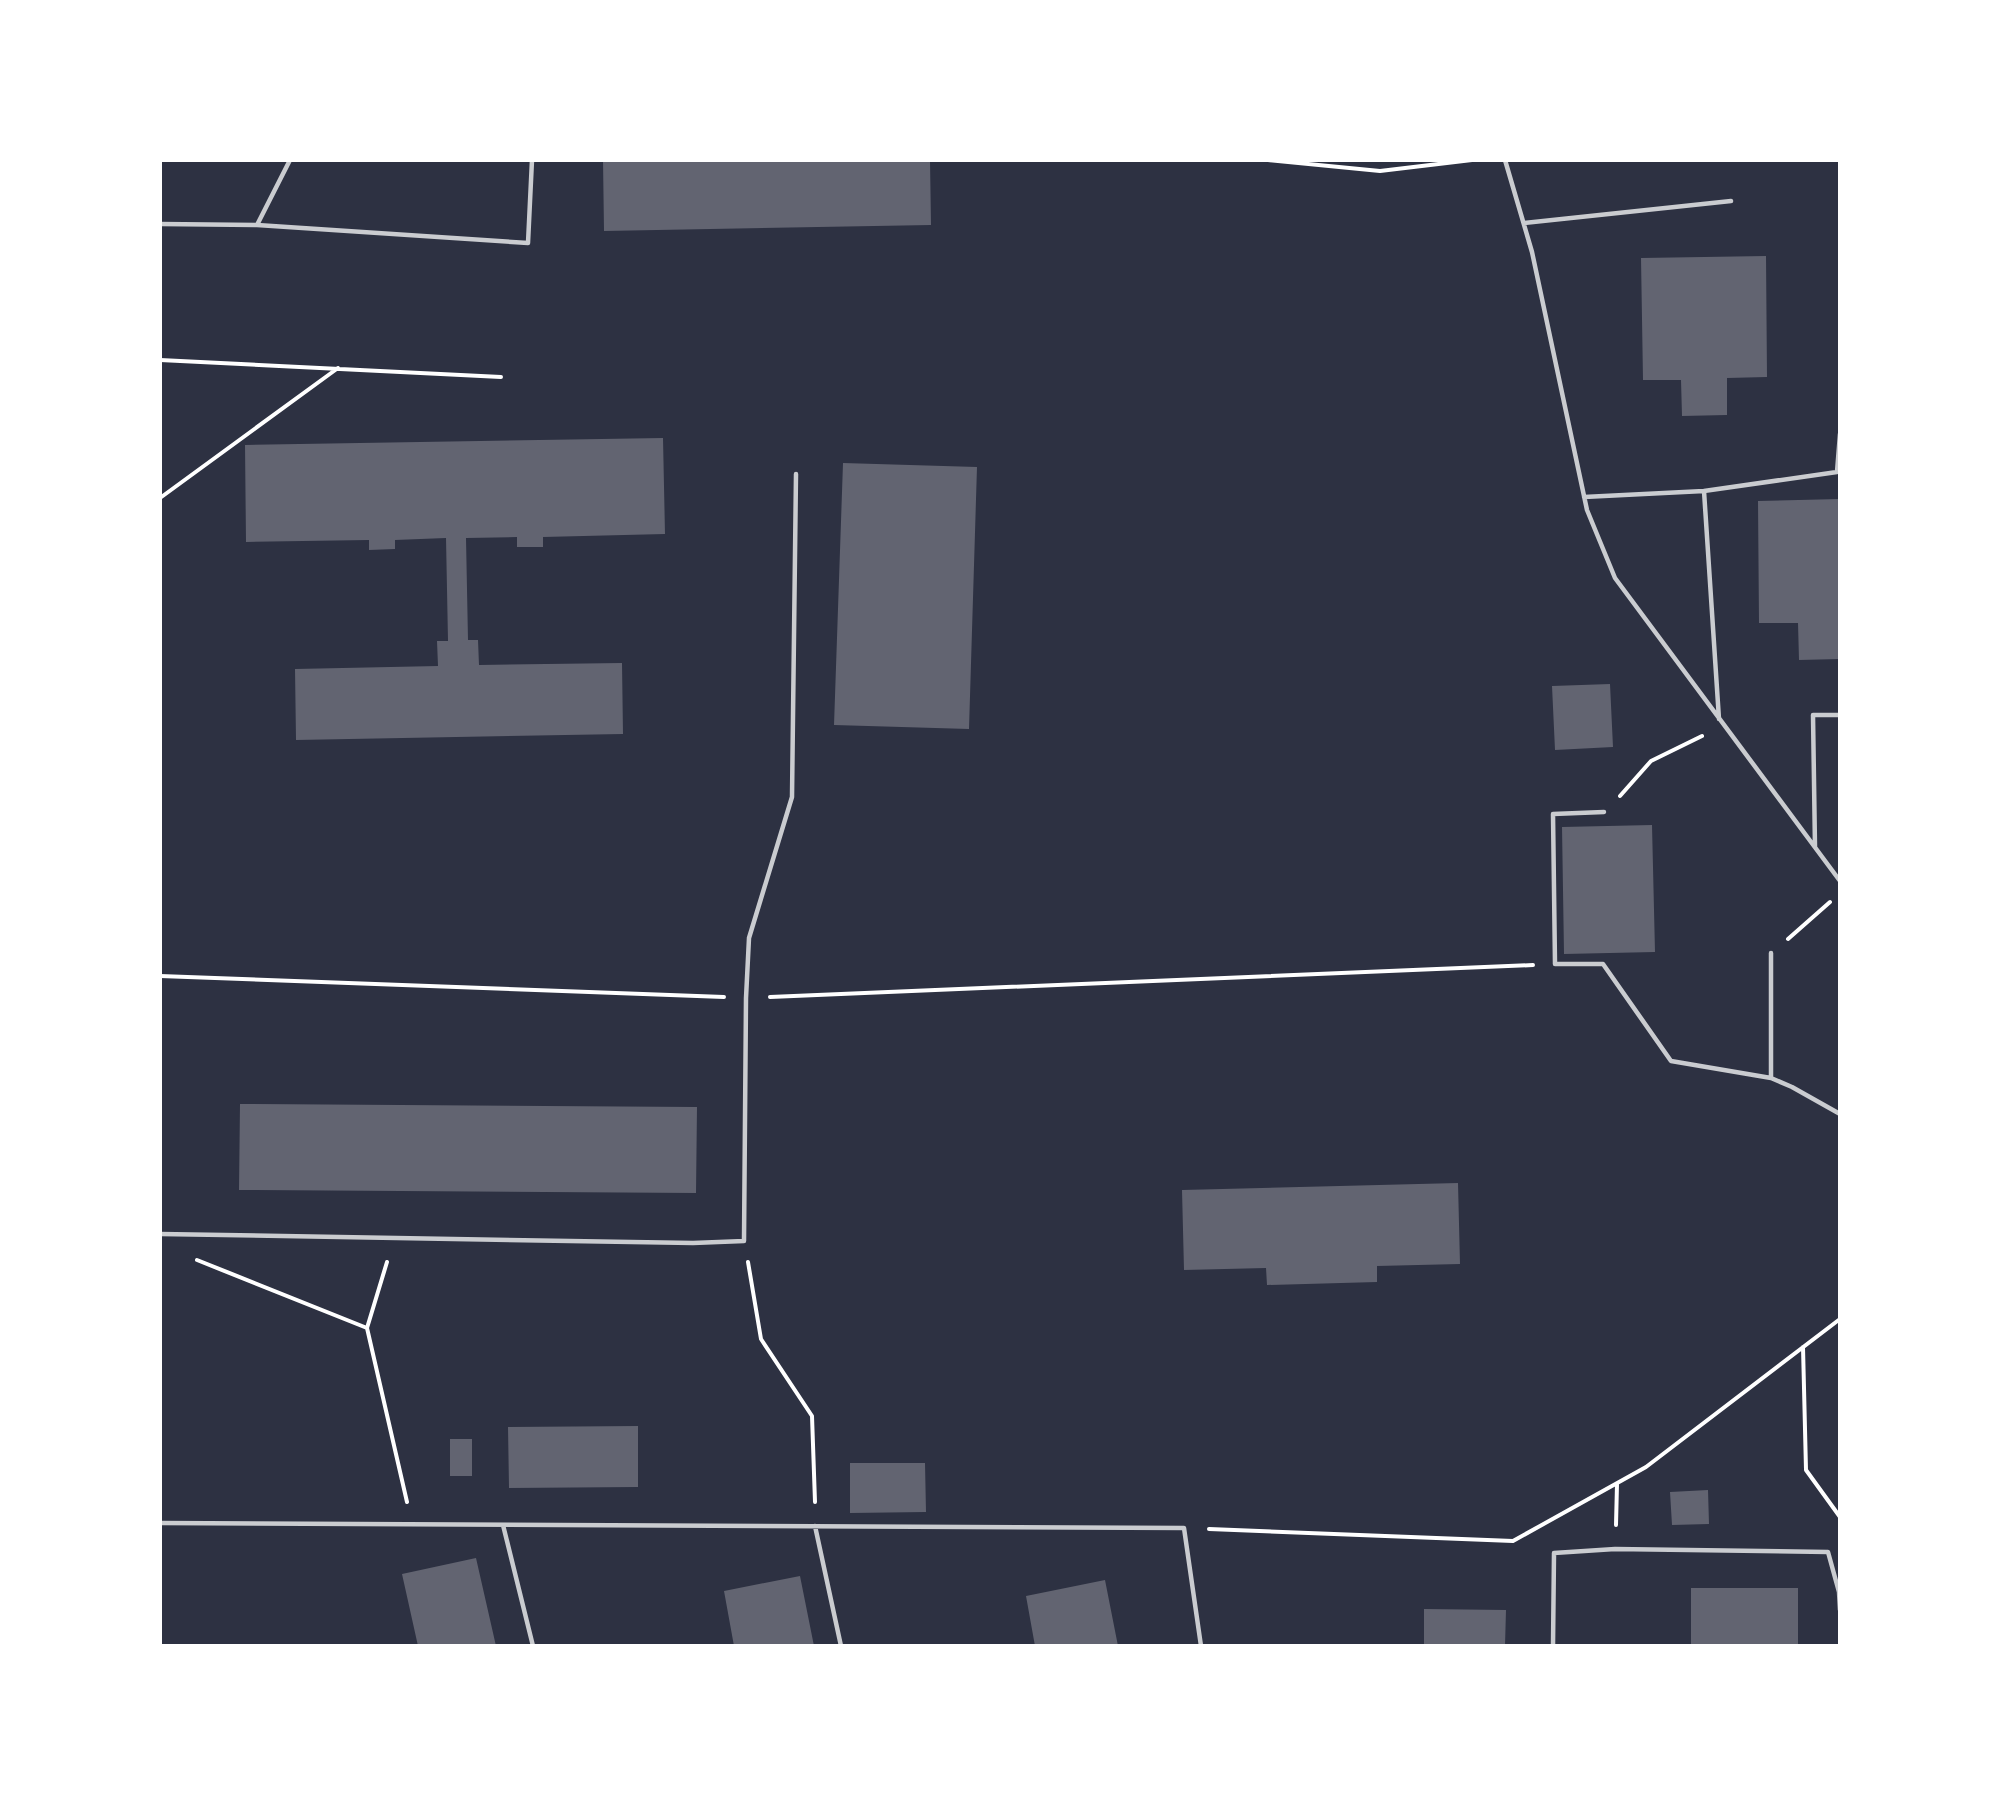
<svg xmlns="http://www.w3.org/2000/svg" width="2000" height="1806" font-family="'Noto Sans',sans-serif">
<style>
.building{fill:#626471}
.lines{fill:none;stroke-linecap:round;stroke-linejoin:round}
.path{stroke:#fff;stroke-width:4}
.service{stroke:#caccd0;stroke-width:4.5}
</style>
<rect width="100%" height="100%" fill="#2d3142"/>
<!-- building -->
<path class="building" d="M603,160h327l1,65 -327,6z
M1766,256l1,121 -40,1v37l-45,1 -1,-36h-38l-2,-122z
M663,438l2,96 -122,3v10h-26v-10l-51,1 2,102h10l1,25 143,-2 1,71 -327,6 -1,-71 143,-3 -1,-25h11l-2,-103 -51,2v9l-26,1v-10l-123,2 -1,-97z
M843,463l134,4 -8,262 -135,-4z
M1840,499v160l-41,1 -1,-37h-39l-1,-122z
M1610,684l3,63 -58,3 -3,-64z
M1652,825l3,127 -91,2 -2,-127z
M240,1104l457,3 -1,86 -457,-3z
M1458,1183l2,81 -83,2v16l-110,3 -1,-17 -82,2 -2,-80z
M638,1426v61l-129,1 -1,-61z
M450,1439h22v37h-22z
M850,1463h75l1,49 -76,1z
M1708,1490l1,34 -37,1 -2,-33z
M476,1558l20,88h-78l-16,-72z
M800,1576l14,70h-80l-10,-55z
M1105,1580l13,66h-83l-9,-50z
M1691,1588h107v58h-107z
M1424,1609l82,1 -1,36h-81z"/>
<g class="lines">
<!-- path -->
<path class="path" d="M1268,160l112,11 92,-11
M160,360l341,17
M160,498l178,-130
M1620,796l31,-35 51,-25
M1788,939l42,-37
M160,976l564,21
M770,997l763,-32
M197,1260l170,68 40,174
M748,1262l13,77 51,77 3,86
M367,1328l20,-66
M1803,1347l3,123 34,47
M1616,1525l1,-41
M1209,1529l304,12 133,-74 194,-148"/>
<!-- service -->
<path class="service" d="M1505,160l27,92 55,258 28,68 225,303
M1524,223l207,-22
M160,224l97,1 33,-65
M257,225l271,18 4,-83
M1704,491l133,-19 3,-38
M1584,497l120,-6 15,228
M1604,812l-51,2 2,150h48l68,97 100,17
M1815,847l-2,-132h27
M1771,953v125l21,9 48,27
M160,1234l533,9 51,-2 2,-243 3,-60 43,-141 4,-323
M160,1523l1024,5 17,118
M503,1525l30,121
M815,1526l26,120
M1553,1646l1,-93 61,-4 213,3 11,40 1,18"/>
</g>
<!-- border -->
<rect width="2000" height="1806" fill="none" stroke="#ffffff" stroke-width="324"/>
</svg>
